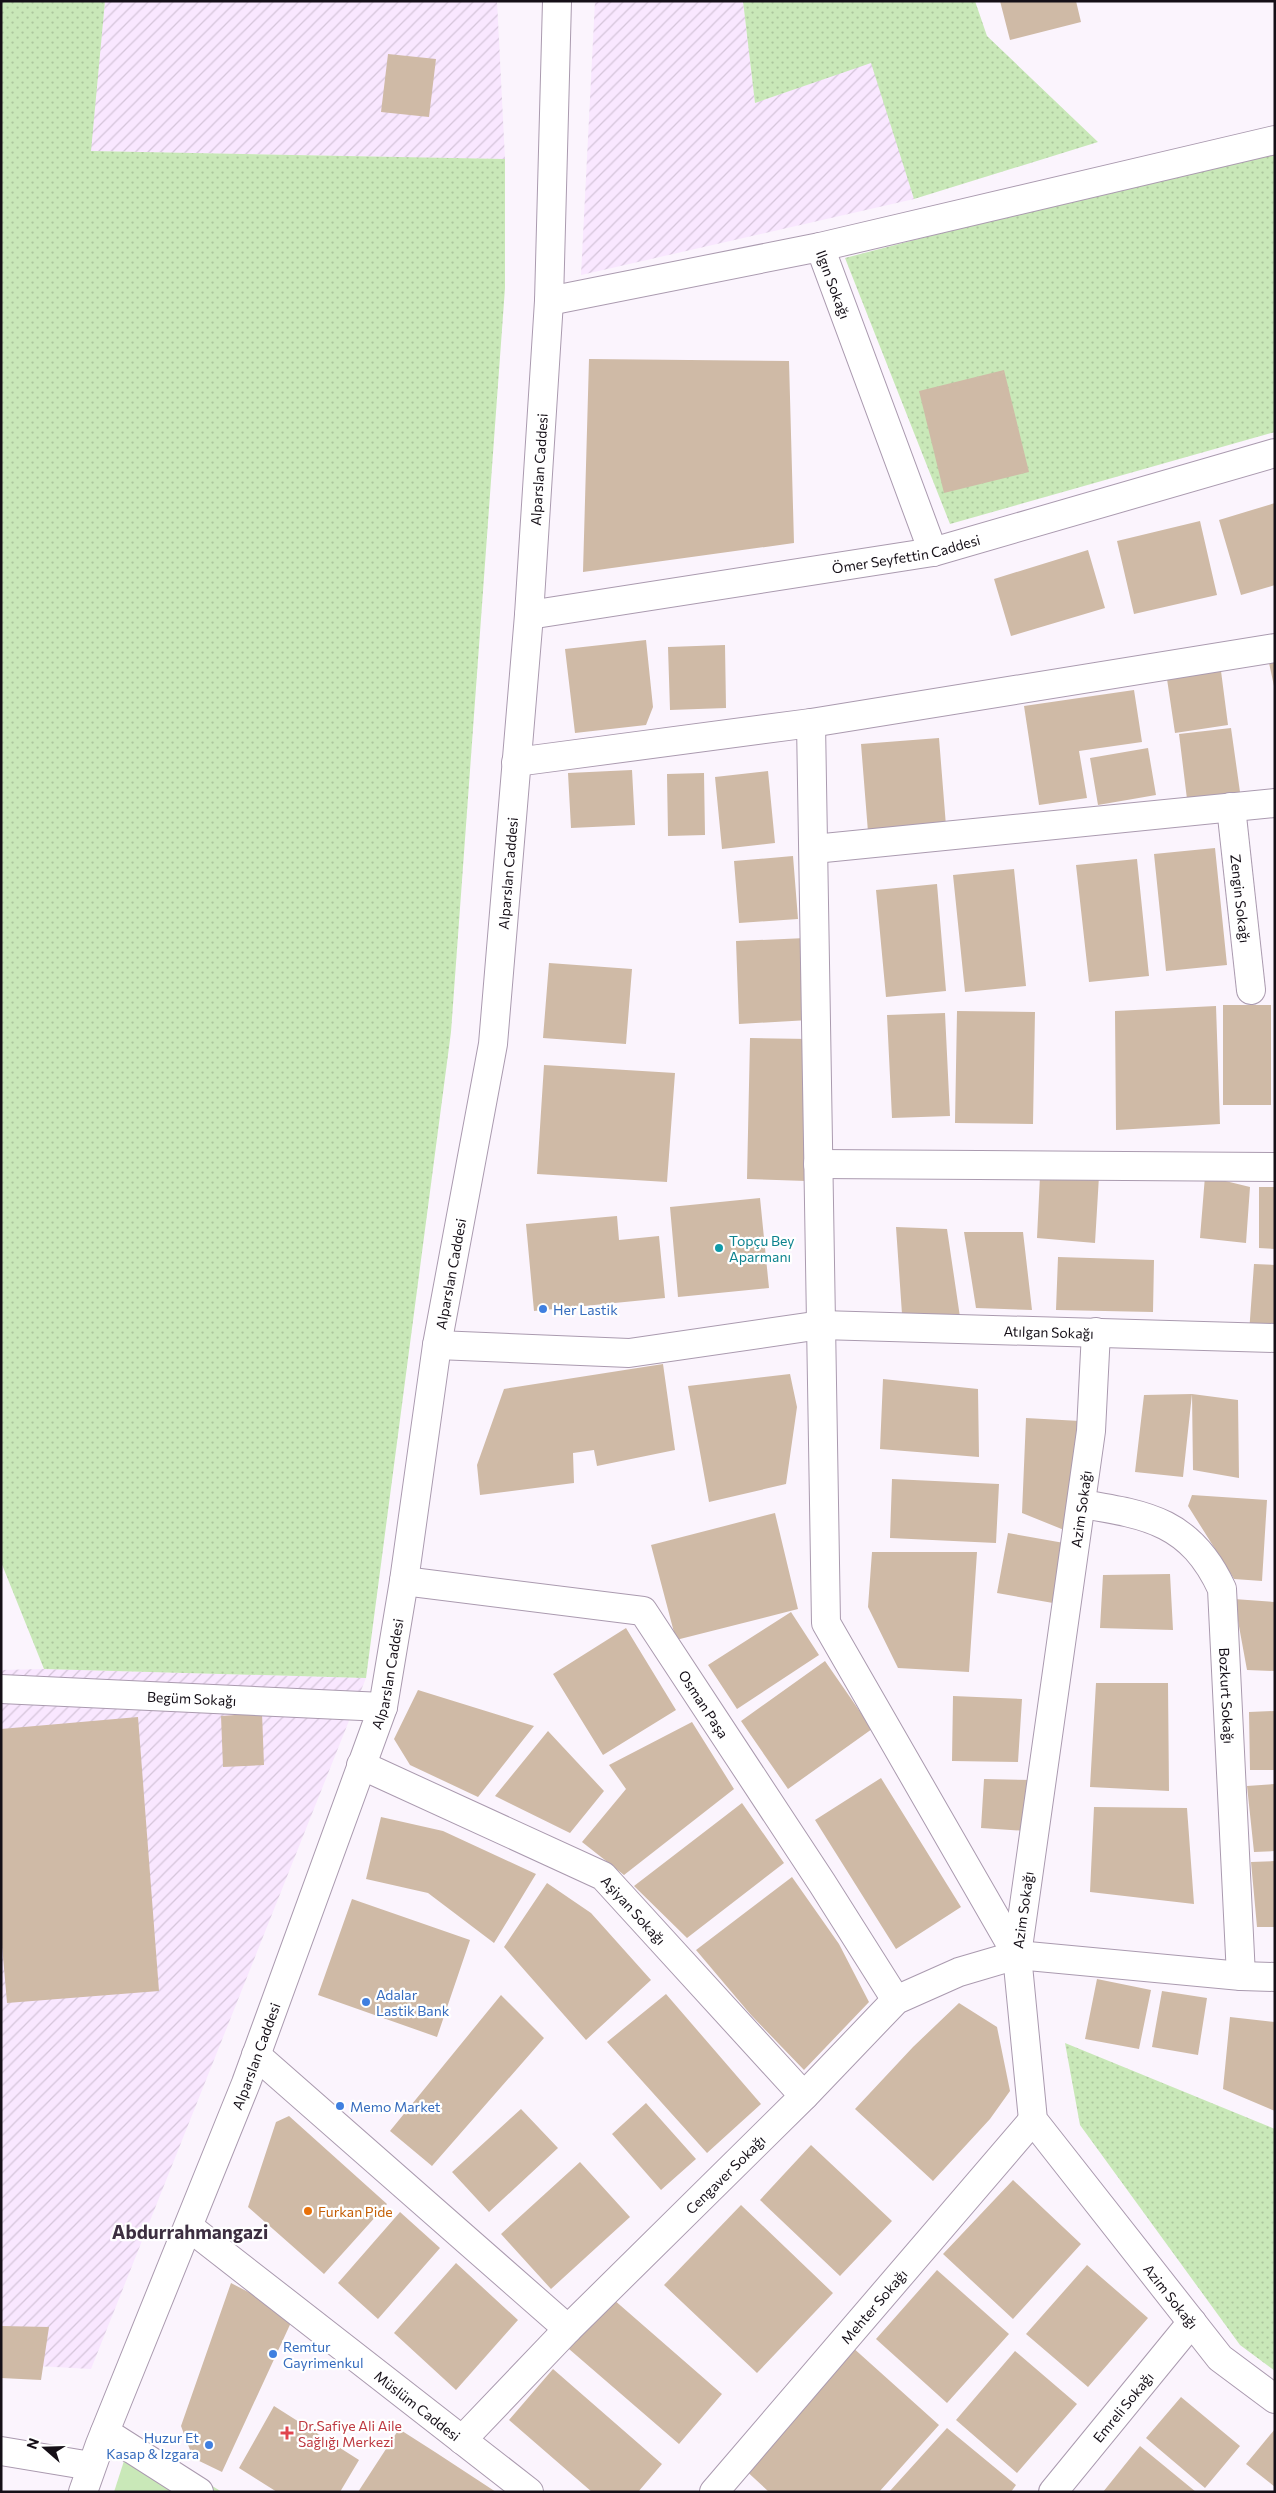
<svg xmlns="http://www.w3.org/2000/svg" width="1276" height="2493" font-family="Commissioner,sans-serif">
<style>
.industrial{fill:url(#industrial-furrows)}
.grass{fill:url(#grass-dots)}
.park{fill:#c9e8b8}
.building{fill:#cfbaa6}
.lines{fill:none;stroke-linecap:round;stroke-linejoin:round}
.pedestrian-casing{stroke:#aa9aaf;stroke-width:30}
.minor-casing{stroke:#aa9aaf;stroke-width:30}
.tertiary-casing{stroke:#aa9aaf;stroke-width:30}
.pedestrian{stroke:#fff;stroke-width:28}
.minor{stroke:#fff;stroke-width:28}
.tertiary{stroke:#fff;stroke-width:28}
.culture-dot{fill:#0f9aa8;stroke:#fff;stroke-width:2}
.shop-dot{fill:#3f7fe0;stroke:#fff;stroke-width:2}
.food-dot{fill:#e8710a;stroke:#fff;stroke-width:2}
.health-dot{fill:#e0444e;stroke:#fff;stroke-width:2}
.labels{text-anchor:middle;dominant-baseline:central;stroke-width:4.5;stroke-linejoin:round;paint-order:stroke}
.street-label{font-size:14px;fill:#150f17;stroke:#fff}
.culture-label{font-size:14px;fill:#0d838f;stroke:#fff;text-anchor:start}
.shop-label{font-size:14px;fill:#366cbe;stroke:#fff;text-anchor:start}
.food-label{font-size:14px;fill:#c56008;stroke:#fff;text-anchor:start}
.health-label{font-size:14px;fill:#be3a42;stroke:#fff;text-anchor:start}
.district-label{font-size:19px;font-weight:bold;fill:#3d2f41;stroke:#fff}
</style>
<defs>
<pattern id="industrial-furrows" width="10" height="10" patternUnits="userSpaceOnUse" patternTransform="scale(1.25)"><rect width="10" height="10" fill="#f9e7ff"/><path d="M-1 1l2-2M0 10L10 0M9 11l2-2" fill="none" stroke="#d5c5da"/></pattern>
<pattern id="grass-dots" width="8" height="8" patternUnits="userSpaceOnUse" patternTransform="scale(1.25)"><rect width="8" height="8" fill="#c9e8b8"/><path d="M2 2h.1M6 6h.1" fill="none" stroke="#acc69d" stroke-width="1.8" stroke-linecap="round"/></pattern>
</defs>
<rect width="100%" height="100%" fill="#fbf4fd"/>
<!-- industrial -->
<path class="industrial" d="M105,1h392l8,158 -415,-8z
M595,1h148l12,102 117,-41 42,137 -333,76z
M44,1669l322,9 -275,691 -90,-5v-694z"/>
<!-- grass -->
<path class="grass" d="M1,1h104l-14,150 414,8v129l-54,744 -85,646 -322,-9 -43,-107z
M743,1h232l12,35 111,106 -184,57 -43,-136 -116,40z
M1275,146v286l-325,92 -105,-266z
M1065,2043l210,86v242l-35,-26 -160,-220z"/>
<!-- park -->
<path class="park" d="M132,2436l90,56h-108z"/>
<!-- building -->
<path class="building" d="M1000,1h76l5,21 -71,18z
M388,54l48,5 -7,58 -48,-5z
M589,359l200,2 5,182 -211,29z
M1004,370l25,102 -85,21 -25,-102z
M1275,503v82l-34,10 -22,-75z
M1200,521l17,74 -83,19 -17,-73z
M1088,550l17,58 -94,28 -17,-57z
M646,640l7,67 -7,18 -71,8 -10,-84z
M725,645l1,63 -56,2 -2,-63z
M1275,662v24h-1l-5,-23z
M1221,671l7,54 -53,8 -8,-54z
M1134,690l8,52 -63,9 8,47 -48,7 -15,-99z
M1231,728l9,64 -53,7 -8,-65z
M939,738l7,88 -78,6 -7,-88z
M1148,748l8,47 -58,10 -8,-47z
M632,770l3,55 -64,3 -3,-55z
M768,771l7,72 -53,6 -7,-72z
M704,773l1,62 -37,1 -1,-62z
M1215,848l12,117 -61,6 -12,-117z
M793,856l5,63 -59,4 -5,-62z
M1137,859l12,117 -60,6 -13,-117z
M1014,869l12,117 -61,6 -12,-117z
M937,884l9,107 -60,6 -10,-107z
M806,938l3,82 -70,4 -3,-83z
M549,963l83,6 -6,75 -83,-6z
M1223,1005h48v100h-48z
M1216,1006l4,118 -104,6 -1,-119z
M957,1011l78,1 -2,112 -78,-1z
M945,1013l5,103 -58,2 -5,-103z
M750,1038l59,1 -3,142 -59,-2z
M544,1065l131,8 -8,109 -130,-8z
M1040,1176h59l-4,67 -58,-5z
M1205,1176l45,11 -4,56 -46,-5z
M1259,1187h16v62l-16,-1z
M760,1198l9,90 -91,9 -8,-90z
M617,1216l2,24 40,-4 6,62 -131,13 -8,-87z
M896,1227l51,2 13,88 -58,-3z
M964,1232h59l9,78 -56,-2z
M1058,1257l96,3 -1,52 -97,-2z
M1254,1264l21,1v66l-26,2z
M663,1364l12,86 -78,16 -3,-16 -21,3 1,30 -94,12 -3,-30 27,-76z
M790,1374l7,33 -11,77 -77,18 -21,-116z
M883,1379l95,10 1,68 -99,-8z
M1192,1394l-9,83 -48,-5 9,-77z
M1192,1394l46,6 1,78 -46,-8z
M1026,1418l54,3 -6,113 -52,-21z
M892,1479l107,5 -3,59 -106,-5z
M1192,1495l75,5 -5,81 -28,-2 -46,-73z
M775,1513l23,96 -122,31 -25,-95z
M1008,1533l56,10 -11,60 -56,-10z
M872,1552h105l-8,120 -71,-4 -30,-61z
M1170,1574l3,56 -73,-2 3,-53z
M1234,1599l41,3v69l-28,-1z
M791,1612l28,43 -82,54 -29,-44z
M626,1628l50,82 -73,45 -50,-81z
M825,1661l47,68 -84,60 -47,-68z
M1096,1683h72l1,108 -79,-4z
M418,1690l116,36 -56,71 -68,-32 -16,-26z
M953,1696l69,3 -4,63 -66,-1z
M1275,1711v59h-25l-1,-58z
M262,1713l2,52 -41,2 -2,-51z
M138,1717l21,274 -152,12 -6,-70v-204z
M692,1722l42,67 -110,86 -42,-33 44,-53 -17,-24z
M548,1731l56,60 -34,42 -75,-37z
M881,1778l80,129 -65,42 -81,-129z
M984,1779l51,1 -8,51 -46,-3z
M1275,1784v67l-21,1 -7,-66z
M742,1803l42,60 -97,75 -53,-52z
M1094,1807l93,1 7,96 -104,-12z
M381,1817l62,14 93,43 -42,69 -66,-50 -62,-14z
M1275,1861v66h-18l-6,-65z
M792,1877l47,67 30,58 -65,68 -53,-55 -55,-65z
M547,1883l44,30 60,67 -65,60 -82,-93z
M352,1899l118,41 -33,97 -119,-42z
M1097,1979l54,11 -12,59 -54,-10z
M1162,1991l45,7 -9,57 -46,-8z
M666,1994l95,110 -54,49 -100,-111z
M501,1995l43,43 -112,128 -42,-35z
M959,2003l38,24 13,64 -20,28 -57,62 -78,-72 58,-62z
M1230,2017l45,5v89l-52,-22z
M646,2103l50,56 -35,31 -49,-56z
M521,2109l37,39 -69,64 -37,-40z
M289,2116l98,88 -63,70 -76,-67 28,-85z
M811,2145l81,76 -52,55 -80,-76z
M580,2162l50,55 -79,72 -50,-55z
M1013,2180l68,64 -68,75 -70,-65z
M741,2205l92,88 -76,80 -93,-88z
M400,2212l40,36 -62,71 -40,-36z
M456,2263l62,57 -62,70 -62,-57z
M1087,2265l61,53 -60,69 -62,-53z
M937,2270l72,64 -62,69 -71,-64z
M231,2283l63,33 -72,156 -29,-14 -12,-32z
M613,2299l109,95 -43,50 -110,-95z
M1,2326l48,1 -8,53 -40,-2z
M851,2346l88,79 -60,67h-110l-27,-25z
M1015,2351l62,53 -60,69 -61,-53z
M553,2369l109,95 -24,28h-46l-83,-72z
M1181,2397l59,49 -35,42 -59,-50z
M274,2406l85,54 -19,32h-63l-38,-24z
M947,2428l69,57 -5,7h-122z
M399,2429l36,23 61,40h-138z
M1275,2429v58l-29,-23z
M1140,2446l56,46h-93z"/>
<g class="lines">
<!-- pedestrian casing -->
<g class="pedestrian-casing">
<path id="pedestrian" d="M105,2432l94,60"/>
</g>
<!-- minor casing -->
<g class="minor-casing">
<g id="minor">
<path d="M820,247l455,-107"/>
<path id="s1" d="M549,301l271,-54 113,305"/>
<path id="s2" d="M529,615l404,-63 342,-99"/>
<path d="M811,723l464,-75"/>
<path d="M516,762l295,-39 15,900 191,332"/>
<path id="s3" d="M1231,807l20,183"/>
<path d="M814,849l461,-46"/>
<path d="M818,1164l457,3"/>
<path id="s4" d="M1096,1332l-5,99 -74,524 16,165 187,238 55,41"/>
<path id="s5" d="M437,1345l192,8 192,-28 454,13"/>
<path id="s6" d="M1082,1504c67,11 109,18 140,85l19,387"/>
<path id="s7" d="M404,1581l239,30 179,272 74,117"/>
<path id="s8" d="M1,1689l382,18"/>
<path id="s9" d="M361,1765l242,111 201,220"/>
<path d="M256,2055l312,274"/>
<path id="s10" d="M189,2227l340,265"/>
<path id="s11" d="M462,2440l106,-111 236,-233 92,-96 63,-28 58,-17 224,21 34,1"/>
<path d="M1,2451l90,15"/>
<path id="s12" d="M714,2492l319,-372"/>
<path id="s13" d="M1053,2492l139,-170"/>
</g>
</g>
<!-- tertiary casing -->
<g class="tertiary-casing">
<g id="tertiary">
<path id="s14" d="M83,2492l17,-48 146,-361 137,-376 21,-126 33,-236 56,-301 36,-429 20,-314 8,-300"/>
</g>
</g>
<!-- pedestrian -->
<use href="#pedestrian" class="pedestrian"/>
<!-- minor -->
<use href="#minor" class="minor"/>
<!-- tertiary -->
<use href="#tertiary" class="tertiary"/>
</g>
<!-- markers -->
<circle class="culture-dot" cx="719" cy="1248" r="5"/>
<g class="shop-dot">
<circle cx="543" cy="1309" r="5"/>
<circle cx="366" cy="2002" r="5"/>
<circle cx="340" cy="2106" r="5"/>
<circle cx="273" cy="2354" r="5"/>
<circle cx="209" cy="2445" r="5"/>
</g>
<circle class="food-dot" cx="308" cy="2211" r="5"/>
<path class="health-dot" d="M284.5 2425.5h5v5h5v5h-5v5h-5v-5h-5v-5h5z"/>
<g class="labels">
<!-- street labels -->
<g class="street-label">
<text stroke="none"><textPath href="#s1" startOffset="316">Ilgın Sokağı</textPath></text>
<text stroke="none"><textPath href="#s14" startOffset="2089">Alparslan Caddesi</textPath></text>
<text stroke="none"><textPath href="#s2" startOffset="382">Ömer Seyfettin Caddesi</textPath></text>
<text stroke="none"><textPath href="#s14" startOffset="1684">Alparslan Caddesi</textPath></text>
<text stroke="none"><textPath href="#s3" startOffset="92">Zengin Sokağı</textPath></text>
<text stroke="none"><textPath href="#s14" startOffset="1279">Alparslan Caddesi</textPath></text>
<text stroke="none"><textPath href="#s5" startOffset="614">Atılgan Sokağı</textPath></text>
<text transform="translate(1081 1509) rotate(-82)">Azim Sokağı</text>
<text stroke="none"><textPath href="#s14" startOffset="874">Alparslan Caddesi</textPath></text>
<text stroke="none"><textPath href="#s6" startOffset="280">Bozkurt Sokağı</textPath></text>
<text stroke="none"><textPath href="#s8" startOffset="191">Begüm Sokağı</textPath></text>
<text stroke="none"><textPath href="#s7" startOffset="352">Osman Paşa</textPath></text>
<text stroke="none"><textPath href="#s9" startOffset="312">Aşiyan Sokağı</textPath></text>
<text transform="translate(1023 1910) rotate(-82)">Azim Sokağı</text>
<text stroke="none"><textPath href="#s14" startOffset="469">Alparslan Caddesi</textPath></text>
<text stroke="none"><textPath href="#s11" startOffset="374">Cengaver Sokağı</textPath></text>
<text stroke="none"><textPath href="#s4" startOffset="1018">Azim Sokağı</textPath></text>
<text stroke="none"><textPath href="#s12" startOffset="245">Mehter Sokağı</textPath></text>
<text stroke="none"><textPath href="#s10" startOffset="290">Müslüm Caddesi</textPath></text>
<text stroke="none"><textPath href="#s13" startOffset="110">Emreli Sokağı</textPath></text>
</g>
<!-- culture labels -->
<g class="culture-label">
<text x="729" y="1240">Topçu Bey<tspan x="729" dy="16">Aparmanı</tspan></text>
</g>
<!-- shop labels -->
<g class="shop-label">
<text x="553" y="1309">Her Lastik</text>
<text x="376" y="1994">Adalar<tspan x="376" dy="16">Lastik Bank</tspan></text>
<text x="350" y="2106">Memo Market</text>
<text x="283" y="2346">Remtur<tspan x="283" dy="16">Gayrimenkul</tspan></text>
<text x="199" y="2437" text-anchor="end">Huzur Et<tspan x="199" dy="16">Kasap &amp; Izgara</tspan></text>
</g>
<!-- food labels -->
<g class="food-label">
<text x="318" y="2211">Furkan Pide</text>
</g>
<!-- health labels -->
<g class="health-label">
<text x="298" y="2425">Dr.Safiye Ali Aile<tspan x="298" dy="16">Sağlığı Merkezi</tspan></text>
</g>
<!-- district labels -->
<g class="district-label">
<text x="190" y="2231">Abdurrahmangazi</text>
</g>
</g>
<!-- border -->
<rect width="1276" height="2493" fill="none" stroke="#150f17" stroke-width="5"/>
<!-- north arrow -->
<g transform="translate(45 2448) rotate(290)" stroke="#ffffff" stroke-width="4" paint-order="stroke">
<path d="M0-4L9 19L0 12L-9 19Z" fill="#150f17"/>
<text y="-8" font-size="14" font-weight="bold" text-anchor="middle" fill="#150f17">N</text>
</g>
</svg>
